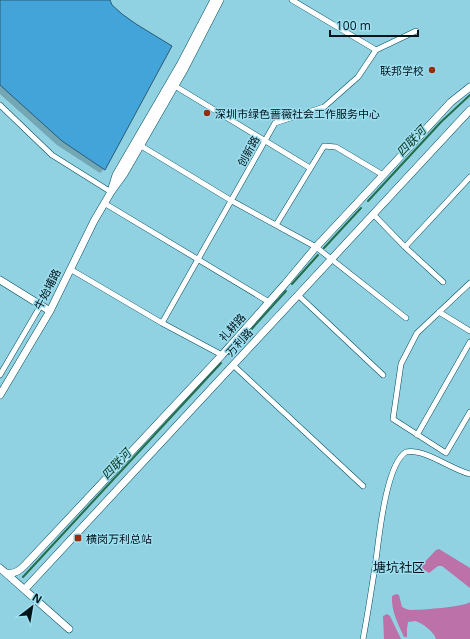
<svg xmlns="http://www.w3.org/2000/svg" width="470" height="639" font-family="'Open Sans','Noto Sans SC',sans-serif">
<style>
.forest{fill:#bc71a9}
.shadow{fill:#0003}
.lines{fill:none;stroke-linecap:round;stroke-linejoin:round}
.stream{stroke:#246e4c;stroke-width:2}
.building{fill:#42a4d9;stroke:#2a5b77}
.street-casing{stroke:#004e5e;stroke-width:6}
.secondary-casing{stroke:#004e5e;stroke-width:8}
.street{stroke:#fff;stroke-width:5}
.secondary{stroke:#fff;stroke-width:7}
.poi-dot{fill:#962e0e;stroke:#9ddeef;stroke-width:1.5}
.labels{text-anchor:middle;dominant-baseline:central;stroke-width:3;stroke-linejoin:round;paint-order:stroke}
.poi-label{font-size:11px;fill:#00141a;stroke:#9ddeef;text-anchor:start}
.street-label{font-size:11px;fill:#00141a;stroke:#9ddeef}
.water-label{font-size:12px;font-style:italic;fill:#0a331e;stroke:#9ddeef}
.quarter-label{font-size:13px;fill:#00141a;stroke:#9ddeef}
</style>
<rect width="100%" height="100%" fill="#90d1e2"/>
<!-- forest -->
<path class="forest" d="M439,549l31,19v20l-28,-22h-4l-9,7 -9,-6 16,-17z
M396,594l3,1 3,12c3,1 5,3 9,3 9,0 54,-3 59,-8v37h-34c-2,-7 -13,-16 -21,-18 -2,0 -4,1 -7,1l-1,7v8h-3c-6,-13 -13,-27 -12,-41z
M387,614l3,2 11,23h-17l-1,-23z"/>
<!-- shadow -->
<path class="shadow" d="M0,0h108l-4,169 -4,4 -43,-28 -57,-51z"/>
<g class="lines">
<!-- stream -->
<path class="stream" d="M368,201l73,-79 29,-27
M324,248l37,-40
M292,284l26,-29
M229,354l57,-63
M23,577l198,-214"/>
</g>
<!-- building -->
<path class="building" d="M0,0h110l2,5 10,9 14,10 36,22 -67,124 -43,-29 -62,-56z"/>
<g class="lines">
<!-- street casing -->
<g class="street-casing">
<path id="street" d="M376,50l40,-19
M175,86l135,82
M0,105l52,50 59,37
M138,144l94,57 84,46 90,71
M104,203l165,99
M373,214l32,33 38,35
M276,225l48,-79 12,1 47,28
M405,247l65,-70
M70,269l92,54 60,32
M470,283l-53,50 -16,31 -8,55 53,34 24,-41
M298,295l85,80
M439,312l31,19
M162,323l113,-200 49,-16 34,-30 18,-27 -84,-50
M233,365l130,121
M0,375l41,-70
M417,435l53,-93
M363,639c5,-26 9,-53 13,-79 3,-23 10,-96 30,-108 18,-4 46,18 64,22"/>
</g>
<!-- secondary casing -->
<g class="secondary-casing">
<path id="secondary" d="M112,188l4,-13 64,-110 34,-65
M0,280l50,31
M0,395l50,-84 44,-90 17,-29 13,-18 19,-33 42,-73 35,-68
M0,568l69,61
M7,573c9,1 13,-3 19,-9l196,-209 63,-71 31,-37 44,-47 91,-98 19,-15
M25,589l445,-479"/>
</g>
<!-- street -->
<use href="#street" class="street"/>
<!-- secondary -->
<use href="#secondary" class="secondary"/>
</g>
<!-- markers -->
<g class="poi-dot">
<circle cx="432" cy="70" r="4"/>
<circle cx="207" cy="113" r="4"/>
<rect x="74" y="534" width="8" height="8" rx="2"/>
</g>
<g class="labels">
<!-- poi labels -->
<g class="poi-label">
<text x="424" y="70" text-anchor="end">联邦学校</text>
<text x="215" y="113">深圳市绿色蔷薇社会工作服务中心</text>
<text x="86" y="538">横岗万利总站</text>
</g>
<!-- street labels -->
<g class="street-label">
<text transform="translate(248 151) rotate(-61)">创新路</text>
<text transform="translate(47 289) rotate(-63)">牛始埔路</text>
<text transform="translate(232 327) rotate(-48)">礼耕路</text>
<text transform="translate(239 342) rotate(-47)">万利路</text>
</g>
<!-- water labels -->
<g class="water-label">
<text transform="translate(411 141) rotate(-47)">四联河</text>
<text transform="translate(116 464) rotate(-47)">四联河</text>
</g>
<!-- quarter labels -->
<g class="quarter-label">
<text x="399" y="567">塘坑社区</text>
</g>
</g>
<!-- north arrow -->
<g transform="translate(32 607) rotate(31)" stroke="#9ddeef" stroke-width="3" paint-order="stroke">
<path d="M0-3L7 15L0 10L-7 15Z" fill="#00141a"/>
<text y="-6" font-size="11" font-weight="bold" text-anchor="middle" fill="#00141a">N</text>
</g>
<!-- scale -->
<path d="M330 30v6h88v-6" fill="none" stroke="#00141a" stroke-width="2"/>
<text x="336" y="30" font-size="12" fill="#00141a" stroke="#9ddeef" stroke-width="3" paint-order="stroke">100 m</text>
</svg>
